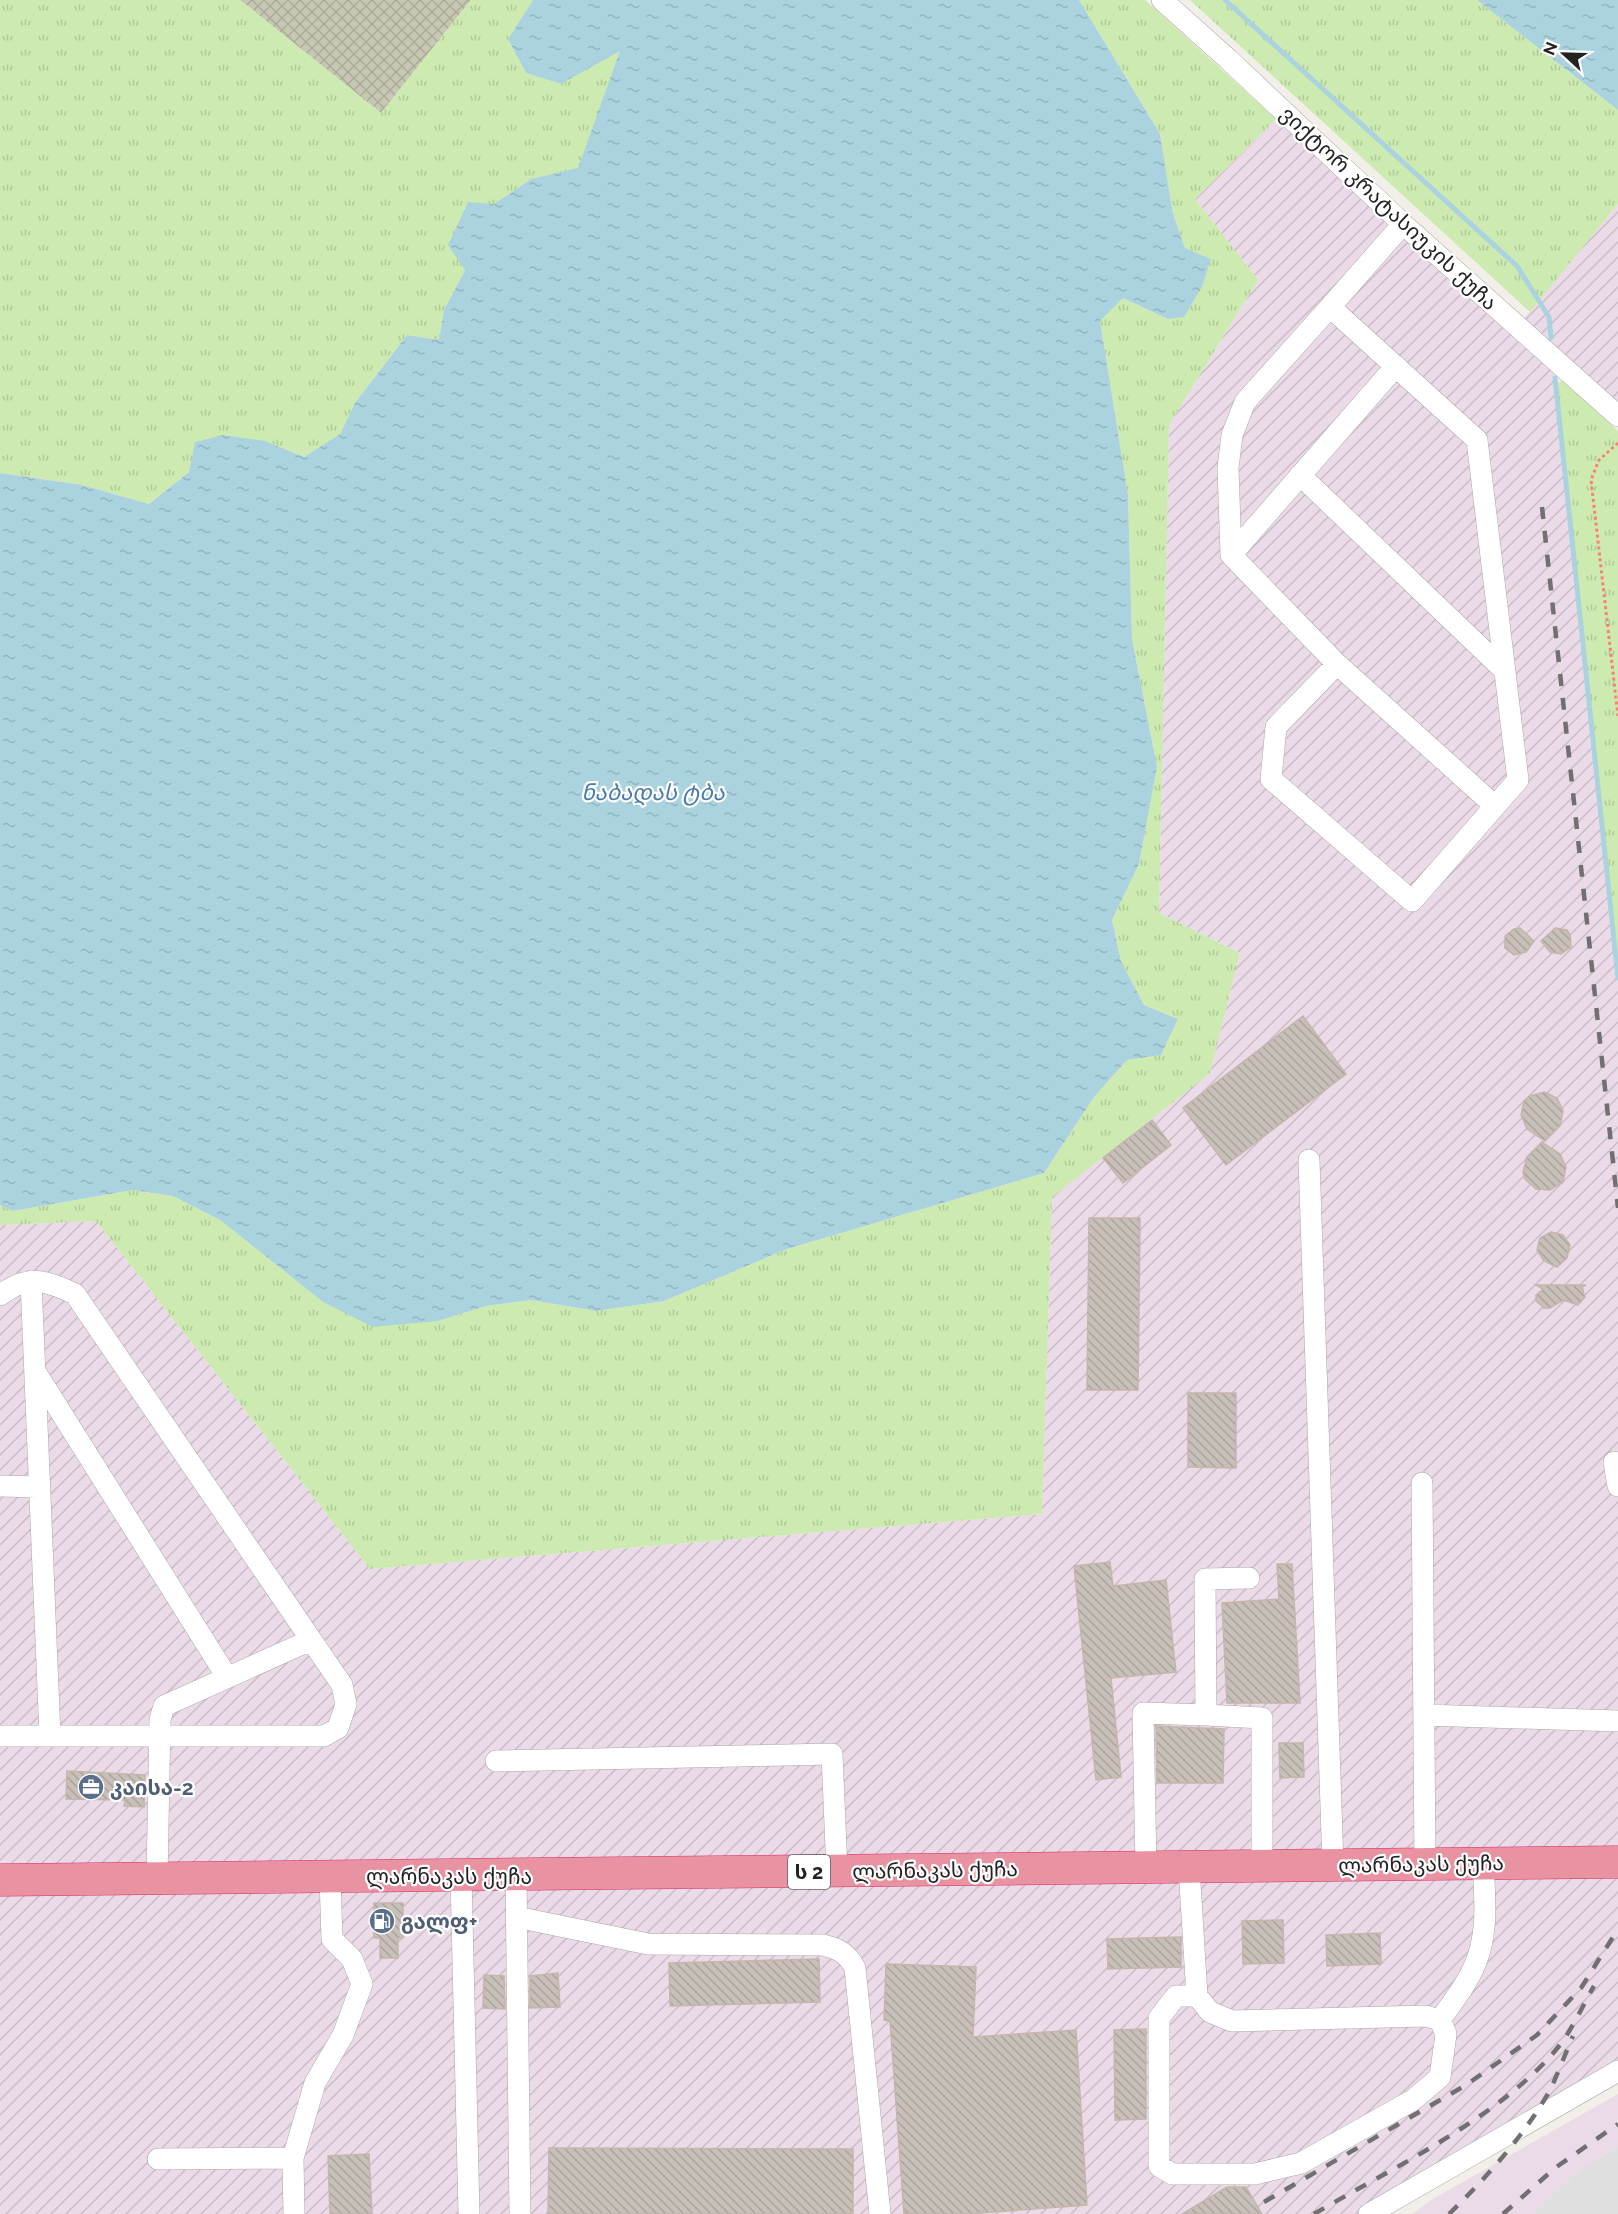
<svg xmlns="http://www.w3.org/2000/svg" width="1618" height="2214" font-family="Raleway,'Noto Sans Georgian',sans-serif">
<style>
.residential{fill:#e0dfdf}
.industrial{fill:url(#industrial-furrows)}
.railway{fill:#ebdbe8}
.construction{fill:url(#construction-cross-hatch)}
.grass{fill:url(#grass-tufts)}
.water{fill:url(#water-ripples)}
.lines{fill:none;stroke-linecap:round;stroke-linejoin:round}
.stream{stroke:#aad3df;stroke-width:5}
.building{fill:url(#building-back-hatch);stroke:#c4b6ab;stroke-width:1.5}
.minor-casing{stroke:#a9a9a9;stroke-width:22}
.highway-casing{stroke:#dc2a67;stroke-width:33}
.path{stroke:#fa8072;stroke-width:3;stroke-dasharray:3 3;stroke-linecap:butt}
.minor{stroke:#fff;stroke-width:21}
.highway{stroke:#e892a2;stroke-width:32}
.rail{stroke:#707070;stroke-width:4.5;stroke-dasharray:12 12;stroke-linecap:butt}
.labels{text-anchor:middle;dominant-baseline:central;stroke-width:4.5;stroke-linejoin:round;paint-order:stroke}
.shield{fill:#fff;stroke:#646464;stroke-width:1.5}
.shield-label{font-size:20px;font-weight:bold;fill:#222}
.street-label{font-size:21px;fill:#222;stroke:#fff}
.service-label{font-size:21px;font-weight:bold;fill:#4e5e75;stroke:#fff;text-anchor:start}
.water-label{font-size:22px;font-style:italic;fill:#4a7aab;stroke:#fff}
</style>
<defs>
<pattern id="industrial-furrows" width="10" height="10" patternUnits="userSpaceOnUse" patternTransform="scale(1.5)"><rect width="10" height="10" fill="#ebdbe8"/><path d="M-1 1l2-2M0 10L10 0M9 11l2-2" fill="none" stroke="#c9bcc7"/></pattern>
<pattern id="construction-cross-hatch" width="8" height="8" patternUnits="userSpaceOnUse" patternTransform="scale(1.5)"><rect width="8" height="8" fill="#c7c7b4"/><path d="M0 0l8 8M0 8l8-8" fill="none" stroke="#abab9a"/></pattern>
<pattern id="grass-tufts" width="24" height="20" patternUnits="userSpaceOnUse" patternTransform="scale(1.5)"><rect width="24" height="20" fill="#cdebb0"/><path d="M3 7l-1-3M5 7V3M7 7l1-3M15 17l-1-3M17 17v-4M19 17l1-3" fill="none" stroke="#b0c997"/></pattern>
<pattern id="water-ripples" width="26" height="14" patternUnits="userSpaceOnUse" patternTransform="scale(1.5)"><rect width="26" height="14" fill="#aad3df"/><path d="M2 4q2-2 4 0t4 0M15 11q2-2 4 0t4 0" fill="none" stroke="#92b5bf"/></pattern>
<pattern id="building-back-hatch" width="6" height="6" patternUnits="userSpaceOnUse" patternTransform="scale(1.5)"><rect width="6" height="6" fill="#c7bfb8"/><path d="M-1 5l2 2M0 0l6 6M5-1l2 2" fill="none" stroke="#aba49e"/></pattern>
</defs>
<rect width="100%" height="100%" fill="#f2efe9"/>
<!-- residential -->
<path class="residential" d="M1618,2146v68h-86l45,-43z"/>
<!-- industrial -->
<path class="industrial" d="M1284,112l234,214 100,-122v212l-65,-57 65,619v1093l-249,143h-1369v-989l96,-4 274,348 672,-55 10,-318 158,-123 30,-120 -81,-40 10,-488 89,-145 -63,-81z"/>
<!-- railway -->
<path class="railway" d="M1618,2094v52l-41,25 -45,43h-120l21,-15z"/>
<!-- construction -->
<path class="construction" d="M240,0h231l-90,113z"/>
<!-- grass -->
<path class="grass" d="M0,0h240l141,113 90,-113h62l-25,39 18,34 35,11 60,-34 -43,119 -47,10 -37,25 -29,66 -21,40 -5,30 -32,-5 -52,68 -15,31 -36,23 -39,-16 -76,31 -40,32 -67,-19 -82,-12z
M1079,0h66l131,119 -81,80 63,81 -89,145 -10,488 81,40 -30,120 -158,124 -10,317 -672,55 -274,-348 -96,4v-20l13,6 120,-21 40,6 47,24 103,82 115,19 48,-15 45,-6 65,11 68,-10 123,-52 257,-76 50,-76 33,-37 34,-5 17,-36 -34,-14 -23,-44 -9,-41 27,-56 18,-97 -25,-128 -4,-144 -28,-174 23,-23 45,21 17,-71 -12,-34 -13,-80z
M1190,0h287l141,110v94l-88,108z
M1562,380l56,51v547l-62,-593z"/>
<!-- water -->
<path class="water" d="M533,0h546l81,134 13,80 12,34 26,11 -9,28 -18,30 -16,2 -45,-21 -23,23 28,174 4,144 25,128 -18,97 -27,56 9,41 23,44 34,14 -17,36 -34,5 -33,37 -50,76 -257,76 -123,52 -68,10 -65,-11 -45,6 -48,15 -65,6 -50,-25 -103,-82 -47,-24 -40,-6 -120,21 -13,-6v-732l82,12 67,19 40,-32 6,-30 28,-7 42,6 39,16 36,-23 15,-31 52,-68 32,5 5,-30 21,-40 -17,-25 20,-43 26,2 37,-25 47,-11 42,-117 -59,33 -35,-11 -18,-34z
M1477,0h141v110z"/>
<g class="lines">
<!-- stream -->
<path class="stream" d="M1225,0l292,266 32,51 2,21
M1555,378l63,600"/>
</g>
<!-- building -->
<path class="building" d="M1520,928l14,13 -8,11 -12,3 -9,-7v-12l9,-7z
M1555,928l12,2 3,5 1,12 -10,7 -11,-2 -9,-11z
M1303,1016l43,58 -120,91 -43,-57z
M1544,1092l13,6 6,13 -3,15 -15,15 -18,-12 -6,-14 3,-14 6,-5z
M1152,1120l19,25 -48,38 -20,-25z
M1542,1142l18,12 6,13 -3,15 -13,8 -14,-1 -11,-10 -2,-7 4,-15z
M1089,1218h51l-2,172h-51z
M1551,1232l12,3 7,10 -3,13 -10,9 -13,-6 -7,-11 3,-12z
M1536,1285h50l-4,2 3,10 -7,8 -15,-5 -13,8h-6l-8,-7v-6l7,-6z
M1188,1393h48v75l-48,-1z
M1110,1562l3,24 53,-6 10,92 -65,6 10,99 -25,3 -22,-214z
M1277,1564h15l8,139h-73l-5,-100 57,-4z
M1156,1726l68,3 -1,54h-66z
M1279,1743h24l1,34 -24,1z
M67,1771l78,4 -1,32 -20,-1 1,-6 -59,-1z
M374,1903h29v35h-5v20h-18v-20h-6z
M1283,1920l1,43 -41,1 -1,-43z
M1380,1933l1,31 -54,2 -1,-31z
M1181,1937v30l-73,2 -1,-30z
M819,1959l1,43 -150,4 -1,-43z
M886,1964l90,3 -3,70 103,-7 11,175 -120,9h-63l-14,-193 -6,-1z
M558,1973l2,34 -30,1v-32z
M484,1975l20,1 1,33 -22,-1z
M1146,2029v90l-31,1 -1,-90z
M549,2148l304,1v65h-305z
M369,2154l3,60h-42l-2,-58z
M1227,2187h19l16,27h-80z"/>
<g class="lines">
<!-- minor casing -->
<g class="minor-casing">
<path id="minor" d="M1162,0l66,59 175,165 215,192
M1330,307l-85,95 -13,33 -4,33 3,87 106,109 158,142
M1300,475l205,196
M1231,555l165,-189
M1337,664l-61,63 -5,52 141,122 106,-121 -41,-340 -147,-133 73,-83
M1309,1160l24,705
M31,1281l19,455
M0,1295c29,-21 45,-15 75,-1l267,391 4,19 -8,24 -14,8h-324
M35,1371l192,306
M1614,1462l4,24
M1422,1483l3,381
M0,1486l39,1
M1206,1715l56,3v148
M1424,1715l194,6
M496,1761l336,-7 5,117
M1146,1867l-3,-154 63,2 -1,-136 44,-1
M1189,1867l8,129 13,16 22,9 194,-5 14,4 6,14 -6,43 -27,23 -112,63 -46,11h-83l-13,-8v-148l17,-22h21
M461,1876l8,338
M516,1876l4,338
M157,1879l3,-159 4,-14 147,-66
M516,1917l132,27 175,1c16,4 24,8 32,23l25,246
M1440,2020c11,-16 25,-33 33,-51 16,-33 12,-70 10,-105
M158,2159l135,-1
M294,2214l-1,-56 22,-75 28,-48 19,-51 -10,-25 -20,-20 -2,-62
M1369,2214l249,-143"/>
</g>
<!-- highway casing -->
<g class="highway-casing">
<path id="highway" d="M0,1880l1618,-18"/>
</g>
<!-- path -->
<path class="path" d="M1618,443l-19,17 -8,20 27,236"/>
<!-- minor -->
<use href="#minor" class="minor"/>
<!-- highway -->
<use href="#highway" class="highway"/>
<!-- rail -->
<path class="rail" d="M1542,507l76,701
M1264,2202l202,-117 71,-50 44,-47 37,-59
M1314,2214c78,-46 189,-98 245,-168 14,-18 24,-41 35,-60
M1449,2214c37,-36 74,-77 100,-122 9,-18 16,-38 24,-56
M1503,2214l52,-46 63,-44"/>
</g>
<!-- icons -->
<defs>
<g id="office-disc" transform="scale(1.35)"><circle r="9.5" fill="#5c6f8a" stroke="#fff"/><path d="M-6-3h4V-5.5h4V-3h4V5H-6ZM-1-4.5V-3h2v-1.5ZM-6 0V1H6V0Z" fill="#fff"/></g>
<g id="fuel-disc" transform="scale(1.35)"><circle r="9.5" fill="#5c6f8a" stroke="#fff"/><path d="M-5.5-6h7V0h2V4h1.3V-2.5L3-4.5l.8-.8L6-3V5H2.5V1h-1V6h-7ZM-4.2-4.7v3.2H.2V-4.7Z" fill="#fff"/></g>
</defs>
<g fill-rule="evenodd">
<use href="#office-disc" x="91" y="1787"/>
<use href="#fuel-disc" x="382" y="1921"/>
</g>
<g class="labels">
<!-- shield labels -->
<rect class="shield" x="788" y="1855" width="42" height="34" rx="4.5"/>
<g class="shield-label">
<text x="809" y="1872">ს 2</text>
</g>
<!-- street labels -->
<g class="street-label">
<text transform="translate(1389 208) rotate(43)">ვიქტორ კრატასიუკის ქუჩა</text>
<text transform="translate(1421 1864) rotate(-1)">ლარნაკას ქუჩა</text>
<text transform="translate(935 1870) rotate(-1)">ლარნაკას ქუჩა</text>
<text x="449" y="1876">ლარნაკას ქუჩა</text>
</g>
<!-- service labels -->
<g class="service-label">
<text x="110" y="1787">კაისა-2</text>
<text x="401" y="1921">გალფ+</text>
</g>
<!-- water labels -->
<g class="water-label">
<text x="653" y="792">ნაბადას ტბა</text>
</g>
</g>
<!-- north arrow -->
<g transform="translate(1564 54) rotate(292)" stroke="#ffffff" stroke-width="4.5" paint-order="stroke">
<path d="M0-4.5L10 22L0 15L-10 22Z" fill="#222222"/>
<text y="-9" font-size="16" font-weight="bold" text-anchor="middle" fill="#222222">N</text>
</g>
</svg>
